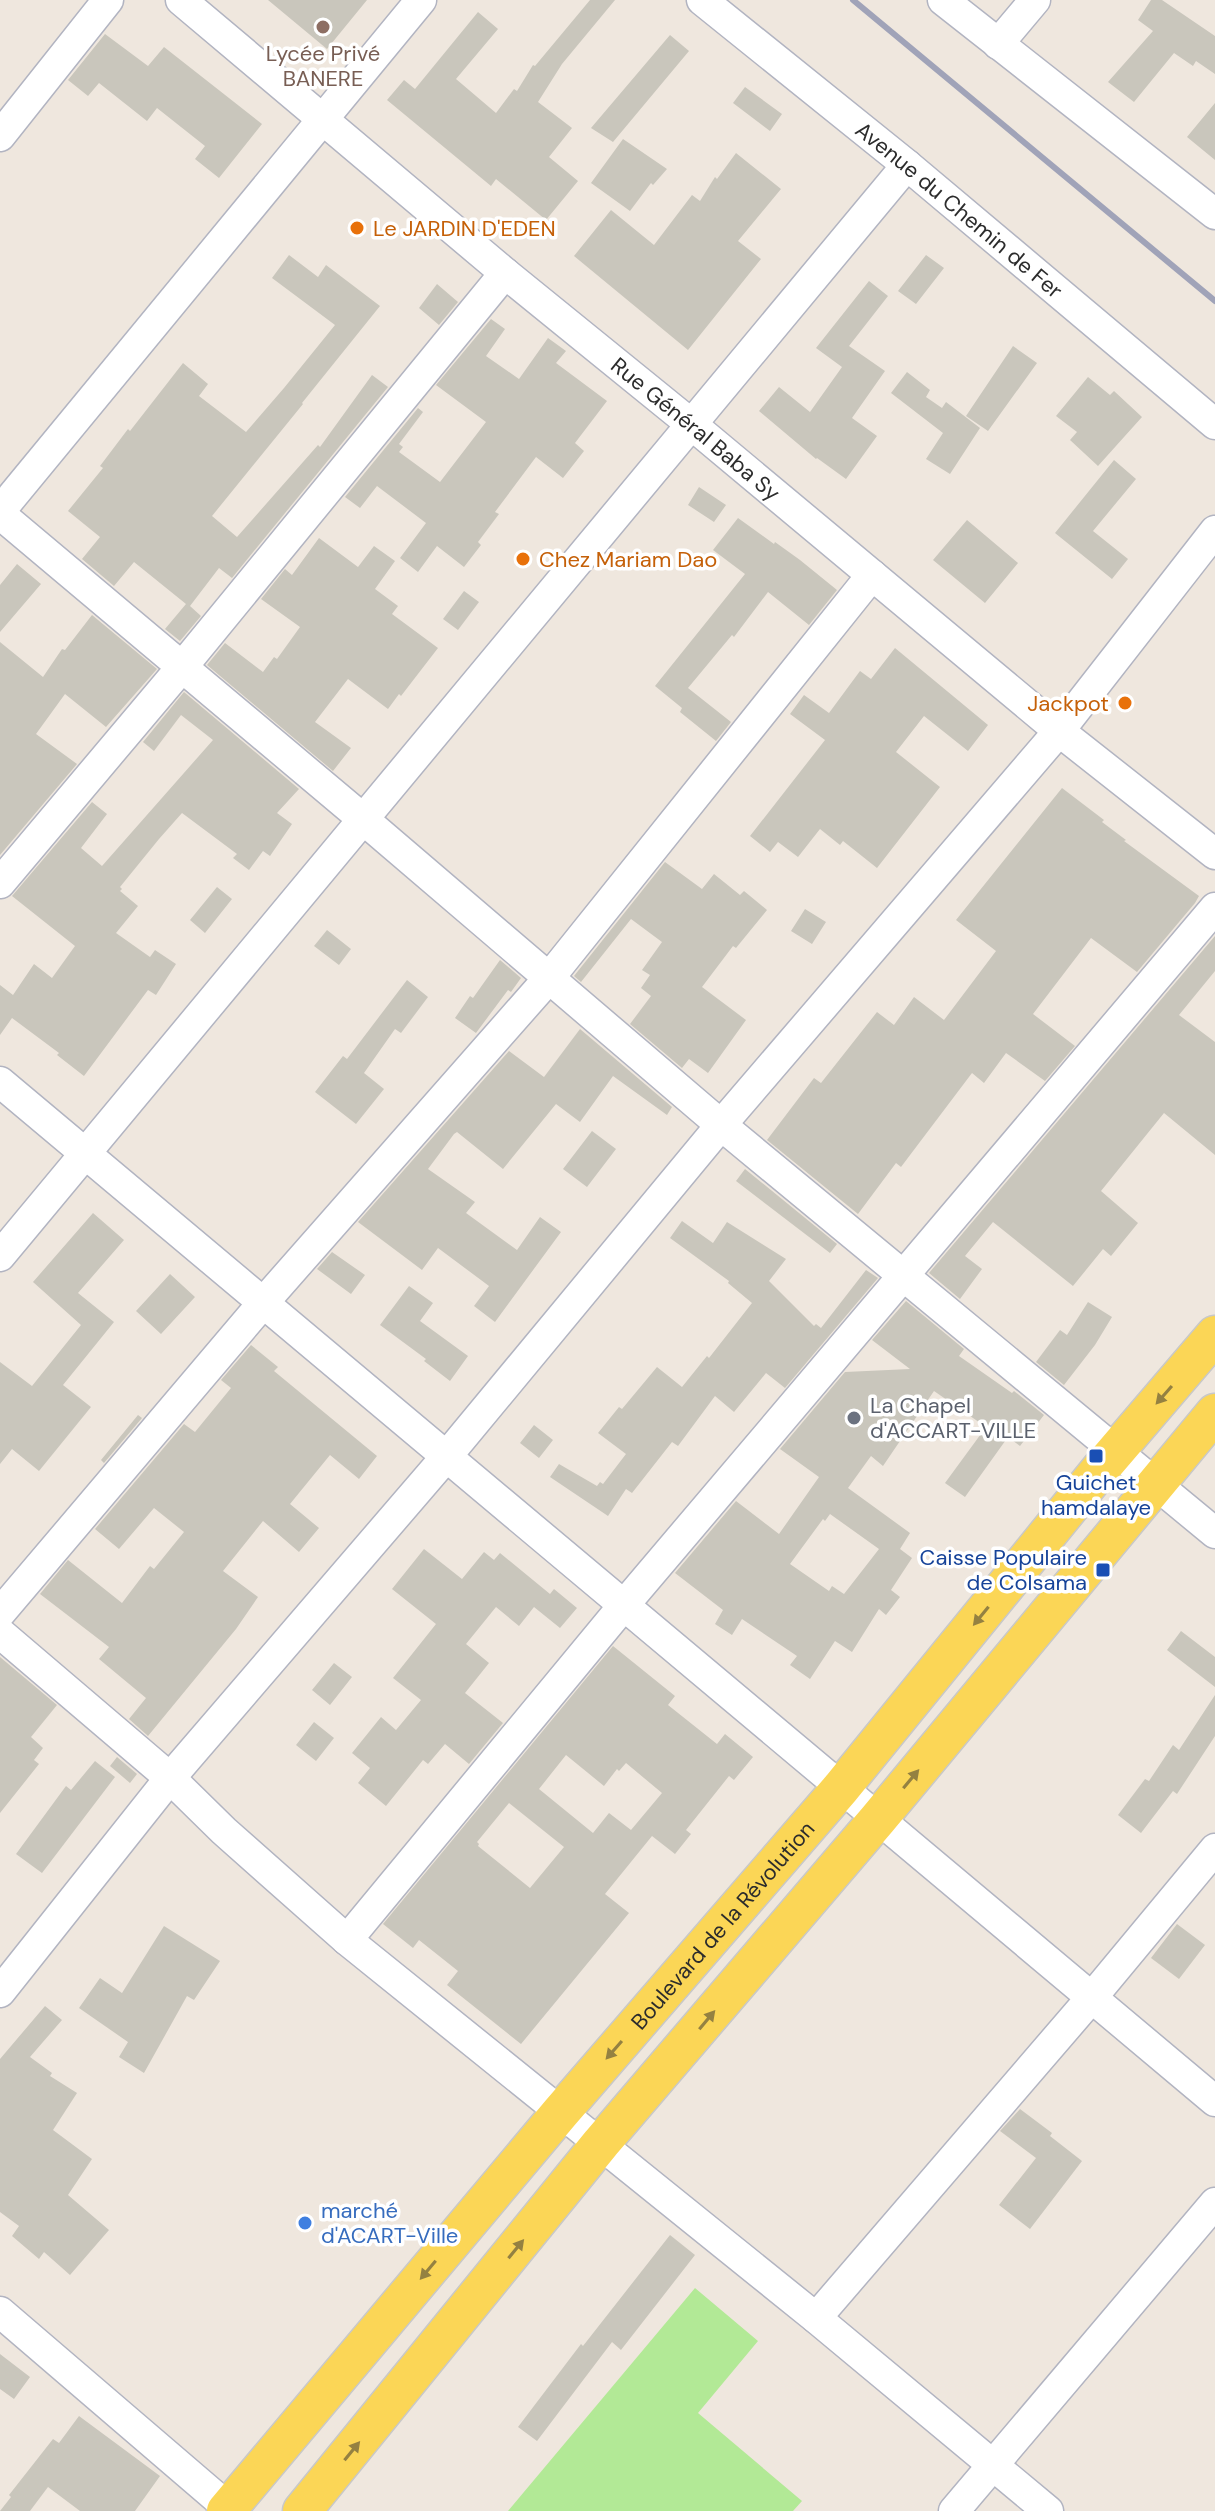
<svg xmlns="http://www.w3.org/2000/svg" width="1215" height="2511" font-family="'DM Sans',sans-serif">
<style>
.green{fill:#b2e996}
.building{fill:#c9c6bc;fill-rule:evenodd}
.lines{fill:none;stroke-linecap:round;stroke-linejoin:round}
.minor-casing{stroke:#b2b4c1;stroke-width:33}
.major-casing{stroke:#c8c8c8;stroke-width:41}
.minor{stroke:#fff;stroke-width:30}
.major{stroke:#fbd656;stroke-width:38}
.rail{stroke:#a0a3b8;stroke-width:6}
.oneway{fill:#948141}
.education-dot{fill:#8d6e63;stroke:#fff;stroke-width:3}
.food-dot{fill:#e8710a;stroke:#fff;stroke-width:3}
.worship-dot{fill:#6b7280;stroke:#fff;stroke-width:3}
.transit-dot{fill:#1a4fb4;stroke:#fff;stroke-width:3}
.shop-dot{fill:#3f7fe0;stroke:#fff;stroke-width:3}
.labels{text-anchor:middle;dominant-baseline:central;stroke-width:7;stroke-linejoin:round;paint-order:stroke}
.education-label{font-size:22px;fill:#785e54;stroke:#fff}
.street-label{font-size:22px;fill:#2c2c2c;stroke:#fff}
.food-label{font-size:22px;fill:#c56008;stroke:#fff;text-anchor:start}
.worship-label{font-size:22px;fill:#5b616d;stroke:#fff;text-anchor:start}
.transit-label{font-size:22px;fill:#164399;stroke:#fff}
.shop-label{font-size:22px;fill:#366cbe;stroke:#fff;text-anchor:start}
</style>
<rect width="100%" height="100%" fill="#efe7de"/>
<!-- green -->
<path class="green" d="M695,2288l63,53 -60,72 104,88 -9,10h-285z"/>
<!-- building -->
<path class="building" d="M268,0h99l-40,49z
M590,0h25l-53,64 -24,38 34,26 -23,29 29,24 -32,39 -50,-41 -5,7 -104,-86 17,-20 11,9 63,-77 20,17 -42,50 40,34 18,-24 3,2 16,-26 2,1z
M1151,0h11l53,36v38l-19,-13 -3,5 -19,-13 -40,49 -26,-20 45,-51 -15,-11z
M105,34l43,32 16,-19 98,77 -43,54 -24,-19 10,-13 -48,-38 -10,13 -48,-38 -11,13 -20,-16z
M670,35l19,16 -76,91 -22,-14z
M745,87l37,27 -12,17 -37,-28z
M1215,103v57l-28,-23z
M623,139l44,30 -14,16 -2,-2 -21,28 -39,-28z
M736,153l45,36 -43,52 23,18 -73,91 -114,-94 37,-46 43,35 38,-50 8,6 15,-24 2,2z
M289,255l29,22 8,-12 54,41 -78,97 1,1 -91,112 25,21 81,-92 2,2 52,-72 16,12 -156,191 -13,-10 -29,38 11,10 -21,25 -15,-12 21,-25 -52,-42 -20,24 -32,-27 18,-22 -32,-26 35,-43 -3,-2 28,-37 2,2 53,-68 25,21 -9,12 47,36 38,-44 51,-63 -63,-47z
M926,255l18,13 -28,36 -18,-13z
M869,281l19,15 -39,50 36,25 -33,47 25,18 -31,43 -29,-21 -1,1 -57,-48 20,-24 31,25 32,-45 -26,-19z
M437,284l21,18 -19,23 -20,-17z
M491,319l14,10 -19,27 33,23 29,-41 18,13 -10,12 51,38 -32,42 9,8 -21,27 -27,-21 -41,55 4,2 -21,28 3,3 -17,22 -27,-21 -19,26 -18,-14 26,-35 -49,-37 -17,22 -15,-11 73,-89 5,4 -24,32 4,3 -4,5 41,30 46,-60 -50,-37z
M1013,346l24,17 -49,68 -22,-15z
M907,372l23,18 -4,7 16,11 4,-6 34,26 -30,46 -24,-15 17,-26 -52,-40z
M1088,377l22,18 4,-4 28,26 -44,49 -28,-26 7,-8 -21,-16z
M1114,460l22,19 -43,52 35,28 -16,20 -57,-46z
M699,487l27,18 -12,17 -26,-17z
M738,518l36,26 1,-2 25,18 37,30 -28,35 -41,-33 -34,45 -2,-2 -44,53 43,34 -15,19 -36,-29 2,-4 -27,-22 90,-112 -32,-24z
M967,520l51,43 -33,40 -52,-43z
M319,538l39,29 16,-21 21,15 -20,28 23,17 -6,8 46,34 -37,48 -2,-2 -11,15 -40,-30 -33,43 36,26 -18,23 -126,-106 18,-22 38,29 11,-15 3,2 23,-32 -39,-28 24,-30 7,6z
M17,564l24,20 -41,48v-47z
M464,591l15,11 -21,28 -15,-11z
M92,615l65,54 -51,58 -41,-33 -29,40 41,30 -77,91v-213l43,35 19,-28 3,1z
M895,648l93,77 -20,26 -44,-35 -28,36 44,35 -63,81 -34,-27 -3,4 -20,-16 -22,28 -20,-15 -8,10 -20,-16 75,-96 -35,-26 14,-19 25,18 31,-42 11,8z
M184,692l115,97 -22,24 15,11 -22,32 -7,-5 -14,19 -16,-12 4,-4 -55,-41 -23,26 -39,48 2,2 -2,2 18,15 -22,27 34,24 5,-7 21,14 -20,31 -8,-5 -64,86 -27,-21 2,-2 -47,-35 -12,17v-50l13,10 21,-31 18,14 23,-32 -63,-50 80,-94 15,12 -26,34 21,18 111,-126 -32,-25 -27,36 -11,-9z
M1062,788l42,32 -2,2 24,18 -2,1 75,55 -4,7 -58,69 -46,-34 -58,76 42,32 -30,35 -39,-28 -22,30 -12,-10 -71,94 -5,-4 -38,51 -91,-74 47,-62 7,5 56,-71 17,13 20,-28 30,23 52,-69 -40,-31z
M665,862l37,27 12,-15 26,21 4,-4 23,19 -31,38 -3,-2 -31,41 44,33 -38,53 -19,-14 -7,9 -52,-44 21,-28 -10,-8 9,-13 -8,-5 20,-28 -31,-23 -50,63 -7,-6z
M217,887l15,12 -27,34 -15,-13z
M805,909l21,13 -14,22 -21,-13z
M327,930l24,19 -12,16 -25,-19z
M1215,936v35l-36,44 36,27v113l-51,-42 -63,78 37,32 -27,33 -8,-7 -30,37 -80,-64 -28,34 17,13 -22,30 -31,-26z
M500,960l21,18 -10,14 -3,-2 -32,43 -21,-15 15,-22 3,2z
M407,980l21,17 -27,36 -6,-4 -31,44 20,16 -28,35 -41,-32 28,-36 4,3z
M580,1029l92,78 -5,8 -54,-39 -33,46 -24,-18 -53,65 -46,-37 -3,2 -26,35 47,33 -9,11 51,37 23,-33 21,15 -66,90 -21,-16 15,-20 -51,-38 -16,22 -64,-48 151,-171 35,26z
M592,1131l24,18 -29,38 -24,-18z
M745,1169l92,75 -7,9 -94,-72z
M93,1213l31,27 -46,53 36,29 -51,63 28,22 -52,64 -27,-22 -12,15v-102l32,24 49,-61 -48,-43z
M682,1221l31,22 14,-21 59,37 -17,22 45,45 2,-2 5,4 45,-58 12,8 -93,110 -19,-15 -32,39 -19,-16 -37,50 -6,-4 -40,51 -6,-4 -18,27 -58,-39 9,-13 38,22 3,-4 3,2 23,-30 -28,-21 21,-26 3,2 35,-42 25,20 25,-31 2,2 43,-55 -24,-20 1,-2 -59,-43z
M332,1252l33,23 -14,19 -34,-25z
M170,1274l25,23 -34,37 -25,-23z
M409,1286l24,17 -13,18 48,35 -18,25 -26,-20 2,-2 -46,-34z
M906,1301l58,48 -5,7 53,37 2,-2 30,24 -24,31 -12,-9 -43,60 -20,-14 41,-56 -52,-36 -51,75 -12,-10 -23,32 62,45 -10,16 12,9 -21,32 9,7 -14,18 -7,-6 -27,43 -17,-11 -25,38 -20,-14 7,-9 -55,-37 -10,16 -17,-11 8,-14 -48,-37 61,-72 43,33 40,-57 -39,-28 65,-77 65,-3 -38,-29zM830,1514l49,35 -35,45 -12,-8 -3,5 -39,-27 33,-45 2,2z
M1088,1302l24,15 -17,28 -31,40 -28,-23 24,-32 7,5z
M251,1345l27,22 -4,4 103,85 -18,23 -29,-24 -40,49 29,24 -20,24 -36,-31 -40,50 35,26 -22,32 -88,107 -19,-17 17,-21 -47,-39 10,-12 -69,-53 28,-34 54,43 28,-37 4,3 30,-37 -30,-24 -35,41 -24,-20 89,-105 11,8 36,-44 -10,-8z
M138,1415l4,3 -38,45 -3,-3z
M534,1425l19,15 -14,18 -19,-15z
M424,1549l38,30 22,-27 10,8 6,-7 50,41 4,-5 23,19 -17,20 -26,-21 -15,19 -23,-19 -30,37 23,19 -24,30 38,30 -34,41 -24,-20 -17,20 -5,-4 -37,46 -28,-23 12,-15 -18,-15 29,-36 15,13 25,-30 -28,-22 43,-54 -44,-35z
M1181,1631l34,26v30l-48,-37z
M613,1646l62,50 -7,9 49,39 8,-10 28,23 -19,23 -5,-4 -43,54 5,4 -16,20 -23,-18 -47,58 24,19 -108,131 -74,-59 11,-14 -39,-31 -6,8 -30,-24zM566,1755l38,31 13,-17 2,2 7,-8 36,30 -31,37 -22,-17 -16,20 -54,-44zM509,1803l55,44 -34,41 -52,-42 1,-2 -2,-2z
M0,1657l57,48 -26,32 12,11 -9,12 5,4 -39,49z
M334,1663l18,14 -22,28 -18,-15z
M1215,1695v41l-38,58 -4,-3 -32,42 -23,-18 27,-36 4,2 24,-36 6,5z
M314,1722l20,16 -18,23 -20,-16z
M117,1757l20,17 -7,9 -20,-17z
M95,1761l20,16 -73,96 -26,-19 50,-68 5,4z
M1177,1924l28,21 -26,34 -28,-21z
M164,1926l56,35 -26,39 -7,-4 -43,77 -25,-16 9,-15 -49,-34 21,-30 22,15z
M45,2006l17,14 -32,37 22,16 -2,3 27,17 -24,37 39,29 -24,36 41,35 -39,45 -26,-23 -5,7 -27,-23 7,-10 -19,-14v-153z
M1020,2109l32,24 -2,3 32,25 -52,68 -31,-24 37,-47 -36,-27z
M670,2235l25,20 -74,95 -9,-8 -75,99 -19,-14 63,-83 2,2z
M0,2354l30,23 -16,22 -14,-10z
M79,2416l81,60 -25,35h-55l-32,-24 -18,24h-30l11,-14 -2,-2 44,-56 6,4z"/>
<g class="lines">
<!-- minor casing -->
<g class="minor-casing">
<g id="minor">
<path id="s1" d="M181,0l324,273 186,151 368,307 156,123"/>
<path id="s2" d="M702,0l205,165 308,259"/>
<path d="M943,0l272,214"/>
<path d="M998,44l37,-44"/>
<path d="M0,136l108,-136"/>
<path d="M0,511l421,-511"/>
<path d="M0,514l363,305 358,306 494,408"/>
<path d="M0,883l182,-216 323,-394"/>
<path d="M0,1082l1215,1019"/>
<path d="M0,1256l907,-1091"/>
<path d="M0,1613l263,-310 286,-325 323,-403"/>
<path d="M0,1633l170,145 54,53 123,109 469,378 232,193"/>
<path d="M347,1940l277,-335 591,-697"/>
<path d="M0,1992l170,-214 276,-321 275,-332 338,-394 156,-200"/>
<path d="M0,2312l232,199"/>
<path d="M816,2318l277,-322 122,-147"/>
<path d="M954,2511l261,-308"/>
</g>
</g>
<!-- major casing -->
<g class="major-casing">
<g id="major">
<path id="s3" d="M226,2511l334,-398 281,-325 262,-322 112,-131"/>
<path d="M302,2511l299,-368 277,-324 337,-406"/>
</g>
</g>
<!-- minor -->
<use href="#minor" class="minor"/>
<!-- major -->
<use href="#major" class="major"/>
<!-- rail -->
<path class="rail" d="M853,0l362,301"/>
</g>
<!-- one-way arrows -->
<defs><path id="oneway-solid" d="M-6-.8H1V-3.2L6.5 0L1 3.2V.8H-6Z" transform="scale(2)"/></defs>
<g class="oneway">
<use href="#oneway-solid" transform="translate(1164 1395) rotate(131)"/>
<use href="#oneway-solid" transform="translate(981 1616) rotate(129)"/>
<use href="#oneway-solid" transform="translate(911 1779) rotate(-50)"/>
<use href="#oneway-solid" transform="translate(707 2020) rotate(-50)"/>
<use href="#oneway-solid" transform="translate(614 2050) rotate(131)"/>
<use href="#oneway-solid" transform="translate(516 2249) rotate(-51)"/>
<use href="#oneway-solid" transform="translate(428 2270) rotate(130)"/>
<use href="#oneway-solid" transform="translate(352 2451) rotate(-51)"/>
</g>
<!-- markers -->
<circle class="education-dot" cx="323" cy="27" r="8"/>
<g class="food-dot">
<circle cx="357" cy="228" r="8"/>
<circle cx="523" cy="559" r="8"/>
<circle cx="1125" cy="703" r="8"/>
</g>
<circle class="worship-dot" cx="854" cy="1418" r="8"/>
<g class="transit-dot">
<rect x="1088" y="1448" width="16" height="16" rx="4"/>
<rect x="1095" y="1562" width="16" height="16" rx="4"/>
</g>
<circle class="shop-dot" cx="305" cy="2223" r="8"/>
<g class="labels">
<!-- education labels -->
<g class="education-label">
<text x="323" y="53">Lycée Privé<tspan x="323" dy="25">BANERE</tspan></text>
</g>
<!-- street labels -->
<g class="street-label">
<text stroke="none"><textPath href="#s2" startOffset="332">Avenue du Chemin de Fer</textPath></text>
<text stroke="none"><textPath href="#s1" startOffset="670">Rue Général Baba Sy</textPath></text>
<text stroke="none"><textPath href="#s3" startOffset="768">Boulevard de la Révolution</textPath></text>
</g>
<!-- food labels -->
<g class="food-label">
<text x="373" y="228">Le JARDIN D'EDEN</text>
<text x="539" y="559">Chez Mariam Dao</text>
<text x="1109" y="703" text-anchor="end">Jackpot</text>
</g>
<!-- worship labels -->
<g class="worship-label">
<text x="870" y="1405">La Chapel<tspan x="870" dy="25">d'ACCART-VILLE</tspan></text>
</g>
<!-- transit labels -->
<g class="transit-label">
<text x="1096" y="1482">Guichet<tspan x="1096" dy="25">hamdalaye</tspan></text>
<text x="1087" y="1557" text-anchor="end">Caisse Populaire<tspan x="1087" dy="25">de Colsama</tspan></text>
</g>
<!-- shop labels -->
<g class="shop-label">
<text x="321" y="2210">marché<tspan x="321" dy="25">d'ACART-Ville</tspan></text>
</g>
</g>
</svg>
